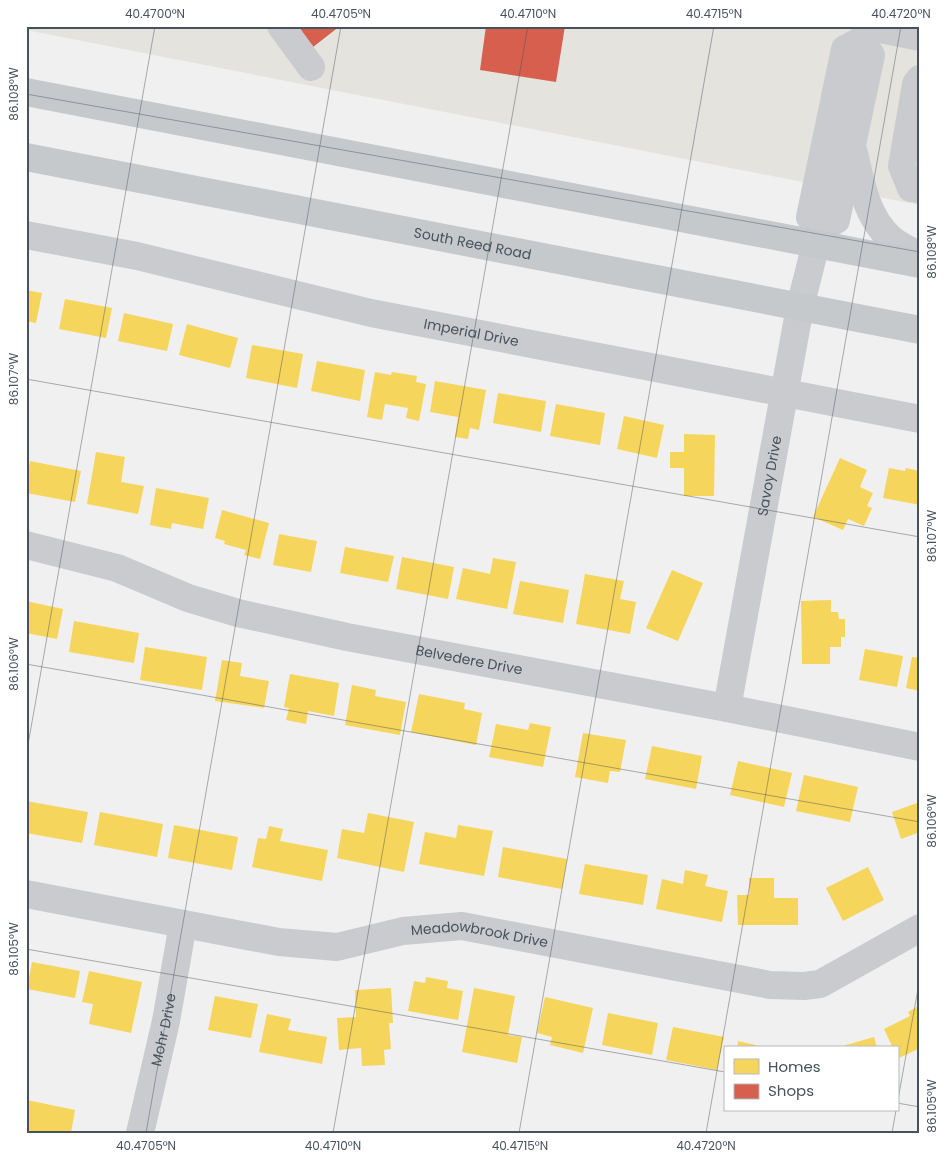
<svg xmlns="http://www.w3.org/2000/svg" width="946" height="1159" font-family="Poppins,sans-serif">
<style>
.commercial{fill:#e4e3de}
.homes{fill:#f6d55c}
.shops{fill:#d6604d}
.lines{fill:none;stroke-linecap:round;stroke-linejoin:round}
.minor{stroke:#c9cbce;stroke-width:28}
.major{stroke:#c6c9cc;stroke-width:28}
.ticks{fill:none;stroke:#47525c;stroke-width:1;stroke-opacity:0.45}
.labels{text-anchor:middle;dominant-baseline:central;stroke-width:5;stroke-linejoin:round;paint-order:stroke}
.street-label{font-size:14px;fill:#47525c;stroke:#fff}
.neatline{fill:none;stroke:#47525c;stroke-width:2}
.ticks-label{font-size:12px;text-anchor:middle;fill:#47525c}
</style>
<rect width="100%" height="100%" fill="#f0f0f0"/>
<!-- commercial -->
<path class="commercial" d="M26,26h894v179l-894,-175z"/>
<!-- homes -->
<path class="homes" d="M26,290l16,3 -6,30 -10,-2z
M65,299l47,9 -6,30 -47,-9z
M124,313l49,11 -6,27 -49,-10z
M187,324l51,14 -8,30 -51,-13z
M252,345l51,9 -6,34 -51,-10z
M317,361l48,9 -5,31 -49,-10z
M375,372l16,3 1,-3 25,4 -1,6 10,2 -7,37 -13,-3 2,-10 -23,-4 -3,16 -15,-3z
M435,381l51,9 -7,40 -9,-2 -2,11 -13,-2 3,-20 -28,-5z
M498,393l48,8 -5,31 -48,-9z
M556,404l49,9 -5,32 -50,-9z
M624,416l40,9 -7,33 -40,-9z
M684,434l31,1 -1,61h-30v-28h-14v-16h14z
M96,452l29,5 -4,25 23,4 -6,28 -51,-10z
M840,458l27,12 -7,17 13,6 -6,13 5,2 -8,18 -16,-7 -5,11 -30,-13z
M30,461l51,10 -6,31 -49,-9v-10z
M889,468l16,3 1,-3 14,3v34l-37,-7z
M156,488l53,10 -6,31 -31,-6 -1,6 -21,-4z
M222,510l47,13 -9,36 -16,-4 2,-5 -22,-6 1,-3 -10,-3z
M279,534l38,7 -6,31 -38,-7z
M345,547l49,9 -6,26 -48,-9z
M402,557l52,10 -6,32 -52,-10z
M493,558l23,4 -9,47 -51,-10 7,-31 27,6z
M672,570l31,13 -25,58 -32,-13z
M585,574l39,7 -4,18 16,3 -6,32 -54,-10z
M520,581l49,9 -6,33 -50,-9z
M831,600v12h7l1,7h6v18h-4v10h-11v17h-28l-1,-63z
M26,601l37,8 -6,30 -31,-6z
M74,621l65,12 -5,30 -65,-11z
M145,647l62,10 -5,33 -62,-10z
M865,649l38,7 -6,31 -38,-7z
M912,657l8,1v33l-14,-3z
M222,660l20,3 -2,13 29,5 -5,27 -49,-7z
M290,674l49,9 -5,33 -26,-5 -2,13 -20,-4 3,-12 -5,-1z
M352,685l24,5 -1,6 31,6 -6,33 -55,-10z
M419,694l46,9 -1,6 18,4 -6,32 -65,-13z
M530,723l21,4 -8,40 -54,-10 7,-33 32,6z
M583,733l43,7 -6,32 -10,-1 -2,12 -33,-6z
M652,746l50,10 -6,33 -51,-10z
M738,761l54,12 -8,34 -54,-12z
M804,775l54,12 -8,35 -54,-11z
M26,801l62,11 -6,31 -56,-10z
M920,802v30l-19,7 -9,-27z
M100,812l63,12 -6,33 -63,-12z
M368,813l46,9 -10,50 -67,-14 5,-29 22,4z
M174,825l64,12 -6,33 -64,-12z
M458,825l35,6 -9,45 -65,-12 6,-32 31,6z
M269,826l14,3 -3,12 48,9 -6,31 -70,-14 6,-29 8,1z
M503,847l64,12 -5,30 -64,-12z
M585,864l63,11 -5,30 -64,-11z
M868,867l16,33 -41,21 -17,-33z
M685,870l23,5 -3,11 23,5 -6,31 -66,-13 6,-30 21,5z
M749,878h25v20h24v27h-60l-1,-30h12z
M32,962l48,9 -5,27 -48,-9z
M89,971l53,11 -11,51 -42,-9 4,-20 -11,-2z
M426,977l22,4 -1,7 16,3 -5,29 -50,-9 6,-30 11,2z
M391,988l2,35h-4l2,26 -7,1 1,15 -23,1 -1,-18 -22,2 -2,-32 19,-1 -1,-27z
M474,988l41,8 -7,39 14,2 -5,26 -55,-11z
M215,996l43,8 -7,34 -43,-8z
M545,997l48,11 -10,45 -33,-8 2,-8 -15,-4z
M920,1005v43l-21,10 -2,-10h-4l-9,-19 26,-13 -2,-4z
M608,1013l50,10 -6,32 -50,-10z
M267,1014l24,5 -3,11 39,7 -5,27 -63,-12z
M673,1027l51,10 -7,33 -51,-10z
M874,1037l3,11h-38v-1z
M738,1041l26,6v1h-27z
M27,1100l48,10 -4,23h-45z"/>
<!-- shops -->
<path class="shops" d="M298,26h42l-27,21z
M486,26h79l-9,56 -76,-12z"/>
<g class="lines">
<!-- minor -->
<g class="minor">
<path d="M281,26l30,41"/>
<path d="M865,26l55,11"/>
<path d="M920,79l-4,5 -14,82 9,22 9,1"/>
<path d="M854,153c7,30 12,63 36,85 8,8 20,12 30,18"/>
<path d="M820,228l-10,-11 35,-168 15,-8"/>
<path id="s1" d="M26,235l111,21 234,57 549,106"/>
<path id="s2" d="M26,545l91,23 71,30 50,15 109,24 380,71 193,39"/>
<path id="s3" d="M727,708l73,-401 20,-79 16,-8 35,-165 -11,-14"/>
<path id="s4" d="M26,894l253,48 58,5 66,-16 59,-5 308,59 34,1 16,-2 100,-56"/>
<path id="s5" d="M140,1133l26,-112 17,-97"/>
</g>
<!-- major -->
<g class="major">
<path d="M26,92l894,172"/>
<path id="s6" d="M26,157l894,173"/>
</g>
</g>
<!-- ticks -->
<path class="ticks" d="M26,94l894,158M26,379l894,158M26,664l894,158M26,756l129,-730M26,949l699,123M897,1103l23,4M897,1105l23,-127M146,1133l195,-1107M333,1133l195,-1107M519,1133l195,-1107M706,1133l195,-1107M892,1133l4,-23"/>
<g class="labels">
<!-- street labels -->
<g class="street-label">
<text stroke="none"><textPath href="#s6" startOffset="455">South Reed Road</textPath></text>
<text stroke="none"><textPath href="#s1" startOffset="456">Imperial Drive</textPath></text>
<text stroke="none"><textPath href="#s3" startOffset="236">Savoy Drive</textPath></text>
<text stroke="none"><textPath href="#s2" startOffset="459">Belvedere Drive</textPath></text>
<text stroke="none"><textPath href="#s4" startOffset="461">Meadowbrook Drive</textPath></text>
<text stroke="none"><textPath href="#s5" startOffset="106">Mohr Drive</textPath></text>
</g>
</g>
<!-- border -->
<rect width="946" height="1159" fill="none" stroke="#ffffff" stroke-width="55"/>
<!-- legend -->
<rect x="724" y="1046" width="175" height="65" fill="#ffffff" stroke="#b5babe"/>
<rect x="734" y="1059" width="25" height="15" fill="#f6d55c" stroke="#b5babe"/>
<text x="768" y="1072" font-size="15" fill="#47525c">Homes</text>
<rect x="734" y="1084" width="25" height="15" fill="#d6604d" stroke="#b5babe"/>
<text x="768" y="1096" font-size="15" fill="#47525c">Shops</text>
<rect x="28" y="28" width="890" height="1104" class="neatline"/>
<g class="ticks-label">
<text x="155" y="18">40.4700°N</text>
<text x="341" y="18">40.4705°N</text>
<text x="528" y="18">40.4710°N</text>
<text x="714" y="18">40.4715°N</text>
<text x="901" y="18">40.4720°N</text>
<text transform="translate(14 94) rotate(-90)" y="4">86.108°W</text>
<text transform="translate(932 252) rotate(-90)" y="4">86.108°W</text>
<text transform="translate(14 379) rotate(-90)" y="4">86.107°W</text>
<text transform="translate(932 536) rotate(-90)" y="4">86.107°W</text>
<text transform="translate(14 664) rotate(-90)" y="4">86.106°W</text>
<text transform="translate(932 821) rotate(-90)" y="4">86.106°W</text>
<text transform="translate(14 949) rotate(-90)" y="4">86.105°W</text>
<text transform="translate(932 1106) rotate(-90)" y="4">86.105°W</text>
<text x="146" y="1150">40.4705°N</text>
<text x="333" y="1150">40.4710°N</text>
<text x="520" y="1150">40.4715°N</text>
<text x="706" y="1150">40.4720°N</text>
</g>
</svg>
